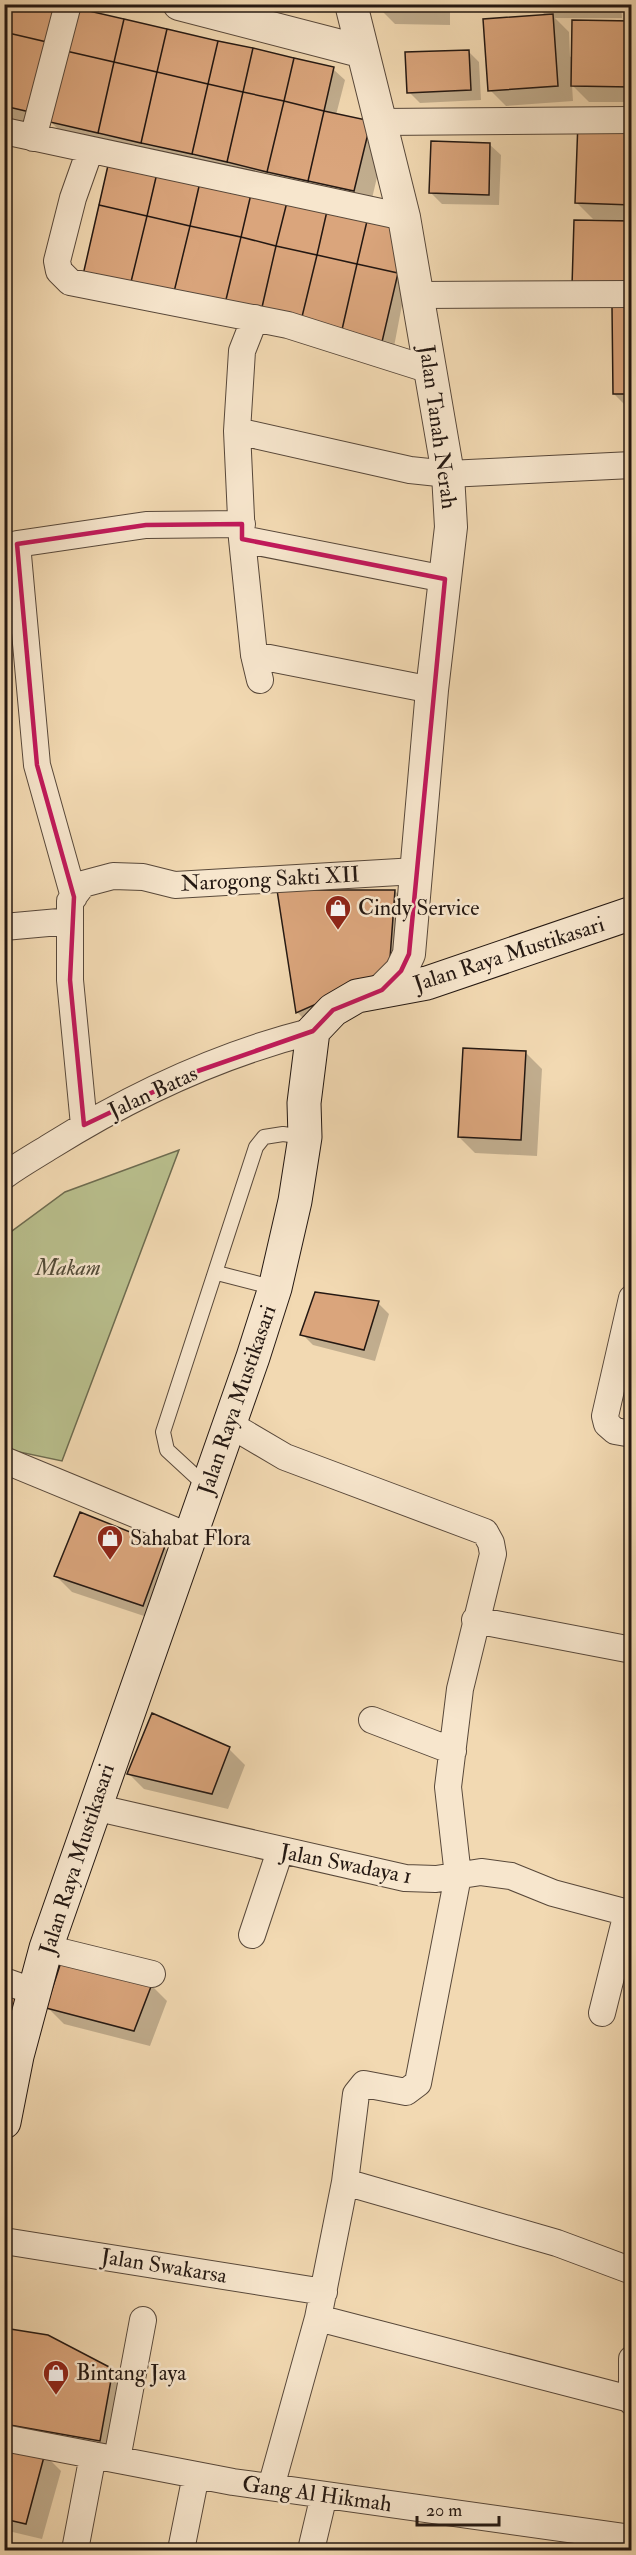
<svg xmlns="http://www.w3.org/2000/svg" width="636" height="2555" font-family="'IM FELL Double Pica',serif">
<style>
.green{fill:#b9bf8d;stroke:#6e6c50;stroke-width:1.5}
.shadow{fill:#0003}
.building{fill:#daa57c;stroke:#241812;stroke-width:1.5}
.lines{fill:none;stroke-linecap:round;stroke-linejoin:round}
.service-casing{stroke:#58483a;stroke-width:16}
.minor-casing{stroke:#58483a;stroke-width:28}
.tertiary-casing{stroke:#58483a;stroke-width:34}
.secondary-casing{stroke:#241812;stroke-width:35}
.service{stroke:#f7e6cd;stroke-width:14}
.minor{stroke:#f7e6cd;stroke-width:26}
.tertiary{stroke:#f7e6cd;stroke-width:32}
.secondary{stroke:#f7e6cd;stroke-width:33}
.marked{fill:none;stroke:#c2185b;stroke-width:4.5;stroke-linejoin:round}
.labels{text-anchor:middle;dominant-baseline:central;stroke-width:5;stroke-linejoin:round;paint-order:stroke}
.street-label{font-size:22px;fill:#241812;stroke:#f7e6cd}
.poi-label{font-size:22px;fill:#241812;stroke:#f7e6cd;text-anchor:start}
.park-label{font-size:22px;font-style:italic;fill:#514a37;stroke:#f7e6cd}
</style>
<rect width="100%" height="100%" fill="#f2d9b2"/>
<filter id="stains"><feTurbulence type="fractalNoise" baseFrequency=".00333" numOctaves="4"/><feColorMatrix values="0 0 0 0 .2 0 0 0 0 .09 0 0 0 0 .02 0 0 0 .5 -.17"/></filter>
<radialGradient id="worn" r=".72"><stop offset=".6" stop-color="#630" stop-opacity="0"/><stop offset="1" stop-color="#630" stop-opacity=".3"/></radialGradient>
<!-- green -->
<path class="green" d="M179,1150l-117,311 -57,-12 -1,-212 61,-45z"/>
<!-- shadow -->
<path class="shadow" d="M4,4h57l-15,123 -42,-9z
M379,4h71v21l-55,-1 -16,-16z
M534,4h87l1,14h-67l14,14 1,25 62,-35v80h-43l-17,-17 1,16 -67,5 -16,-16 56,-74z
M468,51l11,11 2,38 -61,3 -11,-11z
M333,69l12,11 -9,35 50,24 -16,68 -303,-69 -16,-16z
M632,124v178l-16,-82 -23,-1 -16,-16z
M489,144l12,11 -2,50 -57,-1 -11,-11z
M414,242l-21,110 -152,-33z
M632,309v101h-2l-16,-16z
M395,891l20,20 -7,81 -91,40 -20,-20z
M526,1053l16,16 -5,87 -62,-3 -16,-16z
M378,1303l11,11 -14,47 -62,-16 -11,-11z
M164,1547l16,16 -21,58 -87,-29 -16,-16z
M229,1749l16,16 -17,44 -84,-20 -15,-15z
M151,1985l16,16 -17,45 -86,-22 -16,-16z
M4,2329l108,41 20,21 -13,69 -115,-21z
M4,2447l41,8 16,16 -19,68 -38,-9z"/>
<!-- building -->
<path class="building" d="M6,4h50l-9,38 -43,-10z
M378,4h57v6l-57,-1z
M76,8l48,11 -10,43 -48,-11z
M553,14l5,72 -70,5 -5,-72z
M124,19l43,10 -10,43 -43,-10z
M572,20l60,1v66l-61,-1z
M167,29l51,12 -10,43 -51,-12z
M4,32l43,10 -17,70 -26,-6z
M218,41l35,7 -10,44 -35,-8z
M253,48l41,10 -10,43 -41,-9z
M469,50l2,40 -64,3 -2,-41z
M66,51l48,11 -16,71 -48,-11z
M294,58l40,9 -10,44 -40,-10z
M114,62l43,10 -16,71 -43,-10z
M157,72l51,12 -16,70 -51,-11z
M208,84l35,8 -16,70 -35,-8z
M243,92l41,9 -17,71 -40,-10z
M284,101l40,10 -16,70 -41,-9z
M324,111l47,10 -17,70 -46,-10z
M578,121l54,2v82l-57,-2z
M431,141l59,2 -1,52 -60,-2z
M109,161l48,12 -10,43 -48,-11z
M157,173l43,9 -10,44 -43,-10z
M200,182l51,12 -10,43 -51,-11z
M251,194l36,8 -11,44 -35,-9z
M287,202l40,9 -10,44 -41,-9z
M99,205l48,11 -17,70 -47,-11z
M327,211l40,10 -10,43 -40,-9z
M147,216l43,10 -17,70 -43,-10z
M574,220l58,1v66l-60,-1z
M367,221l37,9 -6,43 -41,-9z
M190,226l51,11 -17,71 -51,-12z
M241,237l35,9 -16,70 -36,-8z
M276,246l41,9 -17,70 -40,-9z
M317,255l40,9 -16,70 -41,-9z
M357,264l41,9 -16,69 -41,-8z
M612,307h20v87h-19z
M277,890h118l-6,82 -93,41z
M463,1048l63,3 -5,89 -63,-3z
M315,1292l64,9 -15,49 -64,-15z
M80,1512l85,34 -22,60 -89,-30z
M152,1713l78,34 -18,47 -85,-20z
M61,1962l91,22 -18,47 -88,-23z
M4,1991l16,6 -9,36 -7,-1z
M4,2328l44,7 65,34 -13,72 -96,-17z
M4,2445l41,8 -19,71 -22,-5z"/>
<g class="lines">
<!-- service casing -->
<g class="service-casing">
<path id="service" d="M217,1273l58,15
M206,1486l-39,-36 -4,-18 93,-285 8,-10 19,-3 22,3"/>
</g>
<!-- minor casing -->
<g class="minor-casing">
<path id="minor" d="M380,122l252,-2
M4,131l400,86
M33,138l35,-134
M90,150l-17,48 -16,63 2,10 11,11 218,43 142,45
M418,295l214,-1
M255,318l-13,33 -5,80 5,108 12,116 6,25
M237,431l173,39 38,4 184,-9
M242,539l203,40
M254,655l178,35
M74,897l-37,-132 -20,-221 129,-19 96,-1
M4,927l66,-6
M84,1125l-14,-145v-79l13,-17 30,-8 30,1 32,8 241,-14
M4,1176c15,-11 31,-20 47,-30 80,-50 170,-92 262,-115
M632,1298l-27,118 2,8 8,7 17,3
M229,1424l56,33 200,75 6,11 2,11 -33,135 -12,98 10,89 -40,207 -12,9 -42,-8 -8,10 -11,88 -27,136 -47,169
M4,1460l184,76
M475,1620l157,30
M372,1720l81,31
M94,1807l311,71 31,1 45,-7 30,4 42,17 79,21
M252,1935l28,-84
M46,1948l106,26
M4,1981l31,11
M602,2013l25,-100
M345,2182l212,61 75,28
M4,2241l320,51
M318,2318l312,81
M632,2359v43
M4,2438l229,44 399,56
M117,2459l26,-139
M75,2550l18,-95
M181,2550l15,-75
M311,2550l13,-55"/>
</g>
<!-- tertiary casing -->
<g class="tertiary-casing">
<path id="tertiary" d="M179,4l181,47
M351,4l53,213 44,257 3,53 -19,163 -23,264 -8,17 -19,19"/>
</g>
<!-- secondary casing -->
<g class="secondary-casing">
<path id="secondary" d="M4,2122l13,-66 29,-108 207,-591 22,-69 20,-87 10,-64 -1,-34 9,-72 20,-21 24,-14 70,-13 205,-70"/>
</g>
<!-- service -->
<use href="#service" class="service"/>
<!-- minor -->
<use href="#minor" class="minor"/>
<!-- tertiary -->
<use href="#tertiary" class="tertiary"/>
<!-- secondary -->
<use href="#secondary" class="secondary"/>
</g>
<!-- marked area -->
<path class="marked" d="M242,524v15l203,40 -36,375 -8,17 -19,19 -49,20 -20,21 -118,41 -111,53 -14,-145 4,-83 -37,-132 -20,-221 129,-19z"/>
<!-- icons -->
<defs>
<g id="shop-pin" transform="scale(1.35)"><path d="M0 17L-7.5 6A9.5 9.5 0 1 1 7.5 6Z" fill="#8f2418" stroke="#f7e6cd"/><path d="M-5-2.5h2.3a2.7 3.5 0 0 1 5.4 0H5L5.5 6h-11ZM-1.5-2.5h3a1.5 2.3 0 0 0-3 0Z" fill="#fff"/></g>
</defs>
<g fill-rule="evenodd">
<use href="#shop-pin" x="338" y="908"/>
<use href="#shop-pin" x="110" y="1538"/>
<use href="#shop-pin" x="56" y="2373"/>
</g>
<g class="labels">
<!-- street labels -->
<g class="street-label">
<text transform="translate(438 427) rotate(82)">Jalan Tanah Nerah</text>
<text transform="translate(270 879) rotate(-3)">Narogong Sakti XII</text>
<text transform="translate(509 954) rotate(-18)">Jalan Raya Mustikasari</text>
<text transform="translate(153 1092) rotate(-25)">Jalan Batas</text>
<text transform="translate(237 1400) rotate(-71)">Jalan Raya Mustikasari</text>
<text transform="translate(77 1859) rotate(-72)">Jalan Raya Mustikasari</text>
<text transform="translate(346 1864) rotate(11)">Jalan Swadaya 1</text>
<text transform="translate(164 2266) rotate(9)">Jalan Swakarsa</text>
<text transform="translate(317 2494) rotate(8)">Gang Al Hikmah</text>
</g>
<!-- poi labels -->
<g class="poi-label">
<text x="358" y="908">Cindy Service</text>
<text x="130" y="1538">Sahabat Flora</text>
<text x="76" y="2373">Bintang Jaya</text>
</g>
<!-- park labels -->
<g class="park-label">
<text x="68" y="1268">Makam</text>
</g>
</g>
<!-- margin -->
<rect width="636" height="2555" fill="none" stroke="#f2d9b2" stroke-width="24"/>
<rect x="6" y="6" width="624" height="2543" fill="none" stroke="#241812" stroke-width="3"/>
<rect x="12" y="12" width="612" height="2531" fill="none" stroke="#241812" stroke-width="1.5"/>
<!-- scale -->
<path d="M417 2516v9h82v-9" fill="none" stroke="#241812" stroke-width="3"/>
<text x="426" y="2516" font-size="18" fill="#241812" stroke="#f7e6cd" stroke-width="4.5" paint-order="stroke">20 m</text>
<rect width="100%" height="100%" filter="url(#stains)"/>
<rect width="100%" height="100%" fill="url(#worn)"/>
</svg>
